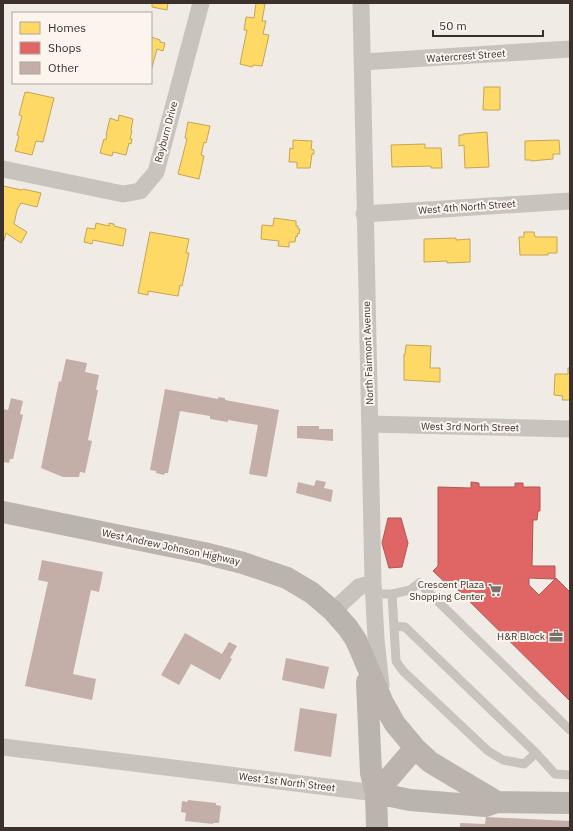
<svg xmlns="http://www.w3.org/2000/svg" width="573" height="831" font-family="'IBM Plex Sans',sans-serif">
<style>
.homes{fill:#ffd966;stroke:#c4a654}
.shops{fill:#e06666;stroke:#ae5654}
.building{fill:#c3afa7}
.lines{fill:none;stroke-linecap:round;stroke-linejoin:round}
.lane{stroke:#c9c3be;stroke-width:9}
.street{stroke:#c9c3be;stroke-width:17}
.secondary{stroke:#bab3ae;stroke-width:22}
.labels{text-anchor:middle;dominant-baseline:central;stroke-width:4;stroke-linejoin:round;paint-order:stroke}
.street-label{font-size:10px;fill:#3b302b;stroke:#fbf5ee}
.poi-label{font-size:10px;fill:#3b302b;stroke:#fbf5ee;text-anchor:end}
</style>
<rect width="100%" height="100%" fill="#f0ebe5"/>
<!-- homes -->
<path class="homes" d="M152,3h16l-1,7 -15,-3z
M256,3l9,1 -3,17h4l-3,13 6,1 -7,31 -9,-1 -1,2 -12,-3 7,-34h-3l2,-13 8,1z
M151,37l9,3v2l5,1 -2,8 -6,-2 -6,22z
M484,87h16v23h-17z
M25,92l2,1v-1l27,6 -11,44 -7,-1 -4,14 -17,-4 4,-15 -2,-1 5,-19 -3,-1z
M119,115l14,4 -2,11 1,1 -2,8h2l-1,5 -2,-1 -3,12 -13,-3 -1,4 -12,-3 4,-14 2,1 1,-5h-1l4,-17 8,3z
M188,122l22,4 -4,17 -2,-1 -3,13 3,1 -5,23 -21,-5 9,-35 -2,-1z
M487,132l2,35 -24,1 -1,-23 -5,1v-11h4v-1z
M293,140l19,1 -1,8 3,1v4h-2l-2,14h-13v-6h-8l1,-14 3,1z
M559,140l1,14h-7v5l-22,2v-1h-6v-19z
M425,144v4h16l1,20h-11v-2l-39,1 -1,-22z
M3,186l19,4 1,-1 18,4 -4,14 -16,-4 -4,7 -3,14 13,8 -6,11 -15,-10 -3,11z
M274,218l22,3v5h2v3h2l-1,5 -1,-1 -1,4 -1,-1 -1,6h-6v5l-11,-1 1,-5 -18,-2 1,-14 11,1z
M96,223l13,3v-3l5,1v2l12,3 -3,17 -30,-6 -1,4 -8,-2 3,-14 8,1z
M150,232l39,7 -3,14h3l-7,33 -2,-1 -2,11 -30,-5v4l-10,-2z
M524,232h10l1,5h22v16h-9v2h-28l-1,-18h5z
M456,238v2l14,-1v23l-23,1v-2l-23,1v-23z
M406,345l25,1 -1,22h10v14l-36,-2v-26h1z
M568,368h2v32h-8l1,-4 -9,-1 1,-21h13z"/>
<!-- shops -->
<path class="shops" d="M471,482l8,1v4h36v-4h8v4h17v24h-2l-1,9h-4l-1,46h23v13l-26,-1v7l10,10 17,-17 14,14v109l-117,-116 -3,2 -17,-16 5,-5v-79l33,1z
M388,518h13l7,25 -6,24 -13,1 -7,-25z"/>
<!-- building -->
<path class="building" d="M66,359l21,4 -2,9 14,3 -3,15h2l-10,50 4,1 -7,32 -5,-1 -1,5h-16l-22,-9 18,-87 2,1z
M165,389l53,10v-2l7,1v2l54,10 -12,67 -18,-3 9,-49 -30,-5v2l-18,-3v-3l-30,-5 -12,62h-3l-1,2 -8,-2v-2l-6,-1z
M11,398l12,3 -3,13 3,1 -10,44h-3l-1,4 -6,-1v-53l5,1z
M297,426h22v3h14v12l-36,-3z
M316,480l10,2 -2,6 9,2 -2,12 -35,-9 2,-11 16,4z
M42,560l61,12 -4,20 -8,-2 -18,84 23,5 -4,21 -67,-14 23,-104 -10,-2z
M185,633l37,21 7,-12 8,4 -7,12 2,1 -12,21 -29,-16 -12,21 -18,-10z
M286,658l43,9 -5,22 -42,-9z
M300,708l37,6 -6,43 -37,-6z
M188,800l28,3v2l5,1 -2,17h-6v1l-28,-3 1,-8 -5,-1 1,-11 5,1z
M486,817l84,4v7h-110v-5l25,1z"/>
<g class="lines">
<!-- lane -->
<path class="lane" d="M374,594h18l18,-4 9,-7 151,147
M392,594l4,67 7,10 85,80 15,9 21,4 12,-11 19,21 15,1
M394,626l11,1 131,126"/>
<!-- street -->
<path class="street" d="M361,3l12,580 3,56 5,47
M362,62l208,-13
M3,169l120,25 17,-3 16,-19 45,-169
M364,214l206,-13
M370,424l200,5
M333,611l26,-24 14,-4
M3,747l373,46"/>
<!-- secondary -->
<path class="secondary" d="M3,512l201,41 39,10 44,15 25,15 21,18 15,17 8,12 27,63 12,21 20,24 15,14 67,40
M367,682l4,91 5,20 1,35
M376,793l34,7 75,6 12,-4 73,1
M376,793l39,-45"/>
</g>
<!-- icons -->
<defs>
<g id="supermarket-bare" transform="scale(1.08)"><path d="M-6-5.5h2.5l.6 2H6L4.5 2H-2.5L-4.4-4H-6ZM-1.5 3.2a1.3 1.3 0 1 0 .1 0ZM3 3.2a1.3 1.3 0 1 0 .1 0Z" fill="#7a716c" stroke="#fbf5ee" stroke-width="2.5" paint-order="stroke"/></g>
<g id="office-bare" transform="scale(1.08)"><path d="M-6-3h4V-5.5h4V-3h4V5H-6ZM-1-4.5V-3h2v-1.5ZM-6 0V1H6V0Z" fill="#7a716c" stroke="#fbf5ee" stroke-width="2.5" paint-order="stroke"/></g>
</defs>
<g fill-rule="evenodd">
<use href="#supermarket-bare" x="495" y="590"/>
<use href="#office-bare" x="556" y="636"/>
</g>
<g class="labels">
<!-- street labels -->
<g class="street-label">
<text transform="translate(466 56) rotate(-4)">Watercrest Street</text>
<text transform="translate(166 132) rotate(-75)">Rayburn Drive</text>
<text transform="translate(467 207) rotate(-4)">West 4th North Street</text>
<text transform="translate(368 353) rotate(-92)">North Fairmont Avenue</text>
<text transform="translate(470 427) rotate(1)">West 3rd North Street</text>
<text transform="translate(171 547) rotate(12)">West Andrew Johnson Highway</text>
<text transform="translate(287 782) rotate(7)">West 1st North Street</text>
</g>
<!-- poi labels -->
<g class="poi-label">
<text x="484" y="584">Crescent Plaza<tspan x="484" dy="12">Shopping Center</tspan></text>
<text x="545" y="636">H&amp;R Block</text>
</g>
</g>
<!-- border -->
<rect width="573" height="831" fill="none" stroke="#3b302b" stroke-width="8"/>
<!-- legend -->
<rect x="12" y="12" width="140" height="72" fill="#fbf5ee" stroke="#aea6a0"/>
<rect x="20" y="22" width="20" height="12" fill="#ffd966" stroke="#aea6a0"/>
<text x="48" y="32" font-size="12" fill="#3b302b">Homes</text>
<rect x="20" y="42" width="20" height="12" fill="#e06666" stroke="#aea6a0"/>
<text x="48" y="52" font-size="12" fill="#3b302b">Shops</text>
<rect x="20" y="62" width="20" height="12" fill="#c3afa7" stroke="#aea6a0"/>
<text x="48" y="72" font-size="12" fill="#3b302b">Other</text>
<!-- scale -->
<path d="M433 30v6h110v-6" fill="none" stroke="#3b302b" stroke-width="2"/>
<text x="439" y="30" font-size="12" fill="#3b302b" stroke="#fbf5ee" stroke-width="3" paint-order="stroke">50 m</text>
</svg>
